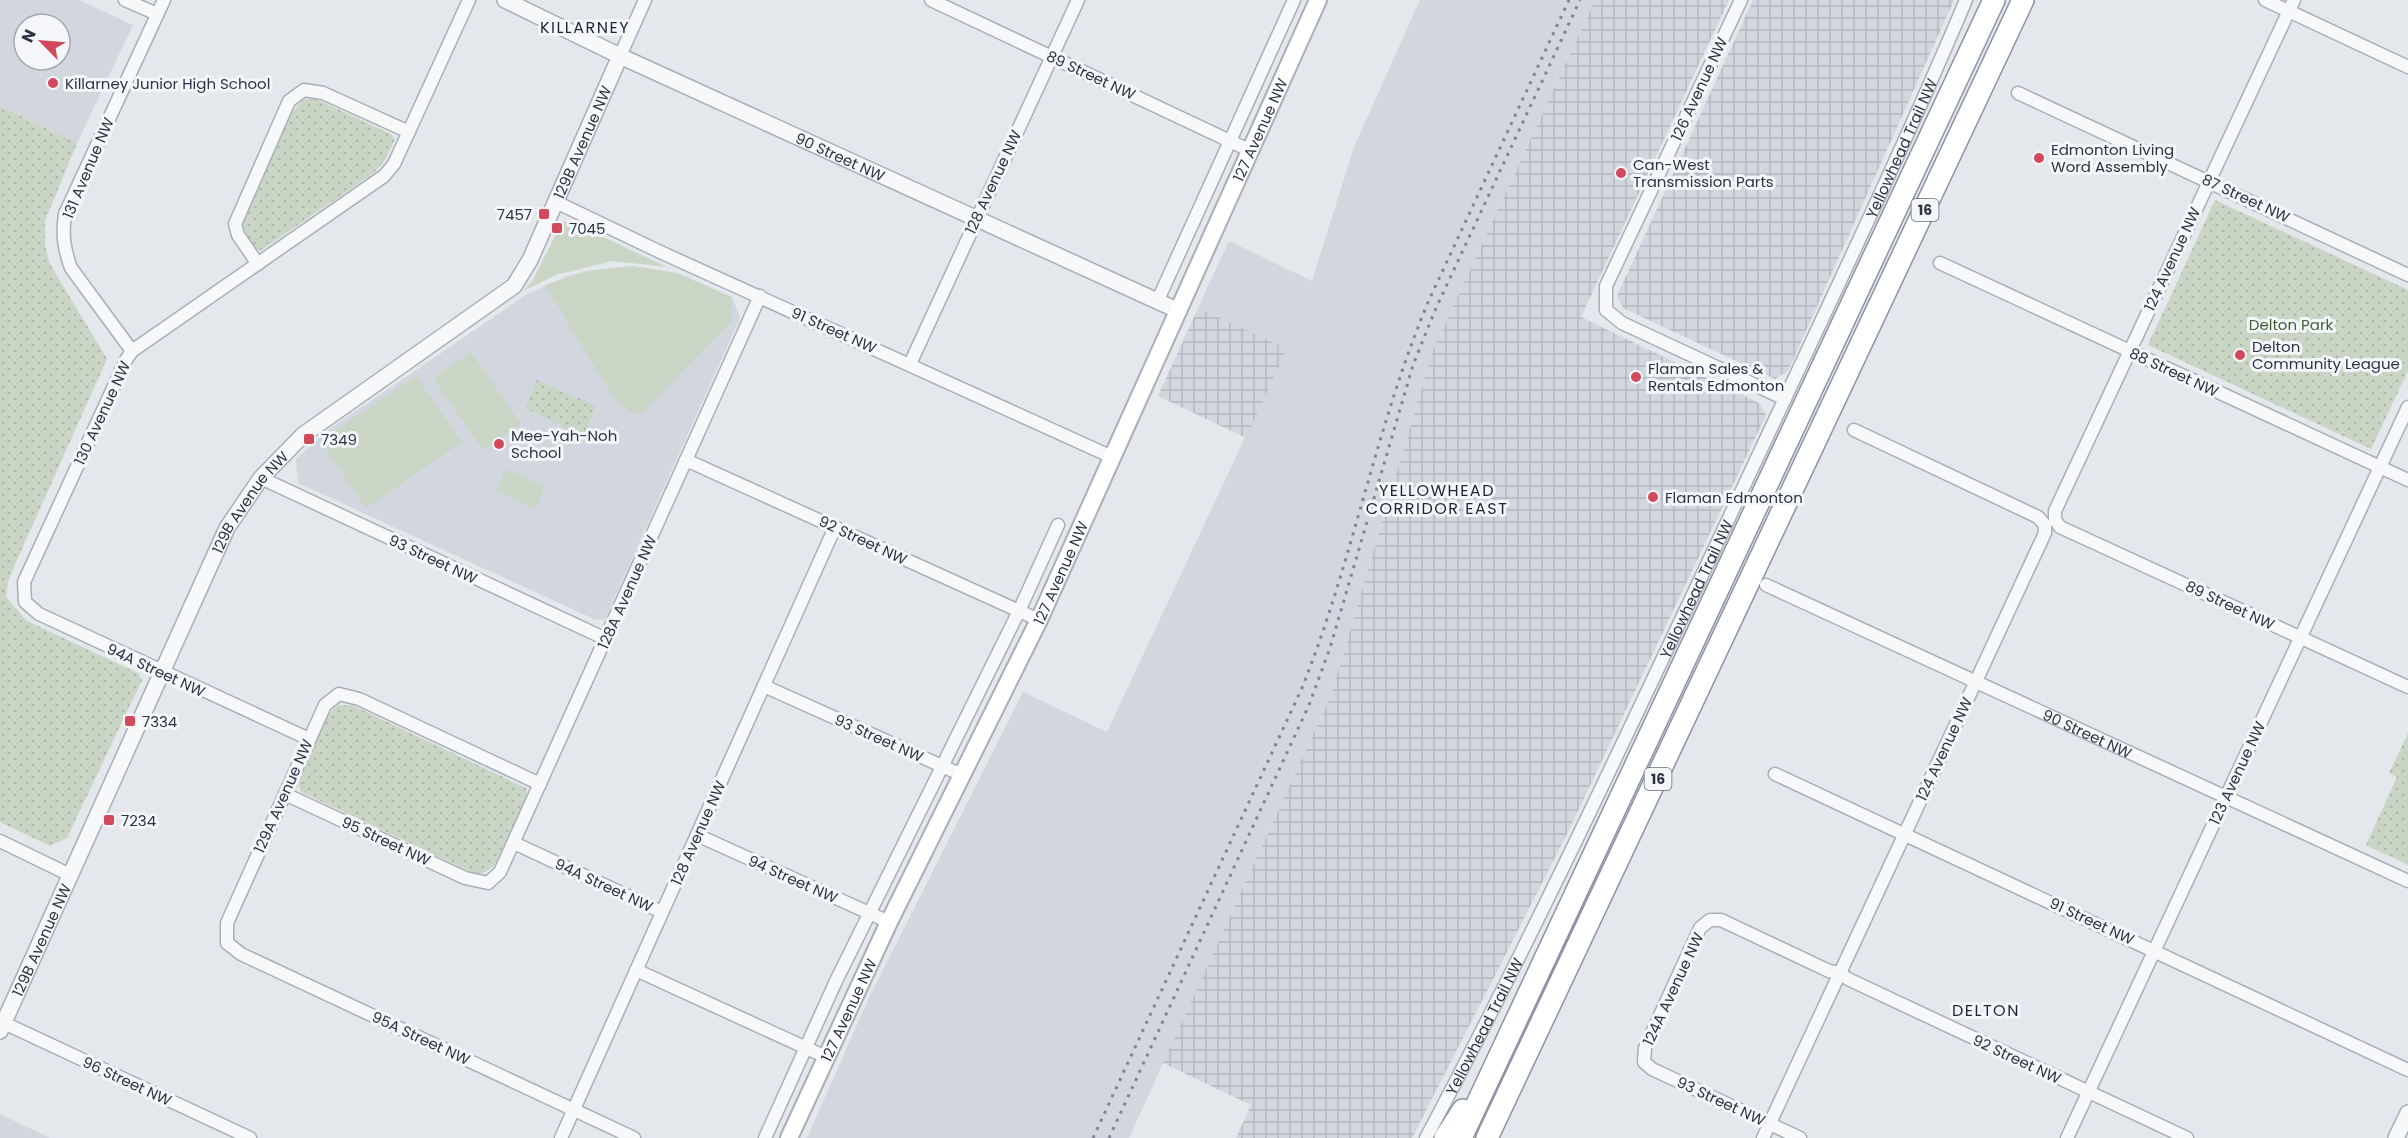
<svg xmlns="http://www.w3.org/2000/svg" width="2408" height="1138" font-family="Poppins,sans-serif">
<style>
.built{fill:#d2d6de;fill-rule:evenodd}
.industrial{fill:url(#industrial-grid)}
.green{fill:#c9d6c5}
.park{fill:url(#park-dots)}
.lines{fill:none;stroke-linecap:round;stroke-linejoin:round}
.minor-casing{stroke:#a9aeb7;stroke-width:15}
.tertiary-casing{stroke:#a9aeb7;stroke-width:18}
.secondary-casing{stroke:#a9aeb7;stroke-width:20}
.motorway-casing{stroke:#8b94a3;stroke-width:24}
.minor{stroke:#f7f8fa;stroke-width:12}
.tertiary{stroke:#f7f8fa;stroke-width:15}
.secondary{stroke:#fff;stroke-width:16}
.motorway{stroke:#fff;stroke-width:21}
.rail{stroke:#7d8696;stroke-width:3;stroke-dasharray:3 6;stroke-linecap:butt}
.poi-dot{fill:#d1495b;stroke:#f4f6f9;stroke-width:2}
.labels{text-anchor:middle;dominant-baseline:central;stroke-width:6;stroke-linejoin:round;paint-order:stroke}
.shield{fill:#f4f6f9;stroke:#676e7b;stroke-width:1.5}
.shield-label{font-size:14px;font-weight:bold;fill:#2b3445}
.street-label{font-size:15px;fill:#2b3445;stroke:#f4f6f9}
.poi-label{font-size:15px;fill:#2b3445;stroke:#f4f6f9;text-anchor:start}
.park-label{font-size:15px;fill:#3f6138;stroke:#f4f6f9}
.neighbourhood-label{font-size:16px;letter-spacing:1.5px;fill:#1d2536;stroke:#f4f6f9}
</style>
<defs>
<pattern id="industrial-grid" width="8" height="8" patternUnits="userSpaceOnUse" patternTransform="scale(1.5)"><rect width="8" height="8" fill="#d2d6de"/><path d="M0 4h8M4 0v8" fill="none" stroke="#b4b8c0"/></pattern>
<pattern id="park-dots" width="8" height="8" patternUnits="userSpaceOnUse" patternTransform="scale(1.5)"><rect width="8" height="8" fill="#c9d6c5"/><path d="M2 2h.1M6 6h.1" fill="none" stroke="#adb8ab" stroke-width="1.8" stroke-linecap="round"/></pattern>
</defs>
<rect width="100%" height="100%" fill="#e4e7ec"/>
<!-- built -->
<path class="built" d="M0,0h79l54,25 -56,118 -77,-37zM24,24h36v36h-36z
M1420,0h175l-162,350 -102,345 -202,443h-322l61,-138 155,-308 84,40 179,-382 -88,-42 31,-67 83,40 42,-134z
M632,266l45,7 55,24 8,21 -135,301 -9,1 -298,-137 -2,-24 35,-31 198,-135 39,-17 19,-5z
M0,1114l50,24h-50z"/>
<!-- industrial -->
<path class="industrial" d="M1595,0h134l-148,317 178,86 7,12 -198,417 -156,306h-176l15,-33 -88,-42 168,-368 102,-345z
M1753,0h201l-166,371 -13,8 -152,-71 -6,-12z
M1198,308l89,41 -41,89 -88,-42z"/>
<!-- green -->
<path class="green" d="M566,221l5,1 96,45 -55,-6 -56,14 -33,16 10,-11 29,-58z
M632,266l45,7 55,24 -1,25 -90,92 -10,-1 -19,-18 -67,-110 42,-14z
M471,352l50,72 -38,26 -50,-72z
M416,376l46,66 -96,66 -46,-67z
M506,469l39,18 -10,22 -39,-19z"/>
<!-- park -->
<path class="park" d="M308,99h8l75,35 4,5 -10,21 -11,13 -114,78c-9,-4 -15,-17 -17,-27l49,-112 10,-11z
M0,106l77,37 -32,78v25l5,18 57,95 -91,203 -8,20 -2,15 21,24 111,52 4,7 -75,158 -17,8 -50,-24z
M2215,200l193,90v81l-37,78 -223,-104z
M537,380l59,26 -12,30 -59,-28z
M338,705h14l174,83 1,7 -33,71 -12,8 -13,-3 -168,-79 -3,-9 30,-68z
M2408,733v132l-42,-20 31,-68 -8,-4z"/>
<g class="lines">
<!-- minor casing -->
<g class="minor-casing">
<g id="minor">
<path d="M125,0l32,14"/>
<path d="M931,0l320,151"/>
<path d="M1741,0l-135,286v24l16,13 163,76"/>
<path d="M2265,0l143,67"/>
<path d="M2294,0l-239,511v9l5,7 348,160"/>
<path d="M620,56l25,-56"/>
<path d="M2018,93l390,182"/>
<path d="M556,202l102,49 454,206"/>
<path d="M1940,263l468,217"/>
<path d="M258,264l-20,-29 -3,-11 54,-123 15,-11 19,3 86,39"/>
<path d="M1157,302l137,-302"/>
<path d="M132,351l-61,-83c-7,-19 -9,-34 -6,-54l99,-214"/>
<path d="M910,364l168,-364"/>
<path d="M686,460l353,160"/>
<path d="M261,478l345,161"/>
<path id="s1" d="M1766,585l642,296"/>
<path d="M764,686l198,89"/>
<path d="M309,739l-270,-125 -14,-12 -1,-20 102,-222 6,-9 252,-175 10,-12 75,-164"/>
<path d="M1775,774l633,296"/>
<path d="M540,784l-181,-85 -20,-5 -14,11 -98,218v20l14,11 393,184"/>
<path d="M285,794l180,84 23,5 12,-11 260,-576"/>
<path d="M697,835l192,87"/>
<path d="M0,841l70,34"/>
<path d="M514,843l148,69"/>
<path d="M636,970l190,87"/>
<path d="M1840,973l205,-440v-8l-7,-8 -184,-87"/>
<path d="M4,1023l246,115"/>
<path d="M561,1138l274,-611"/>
<path d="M765,1138l71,-157 183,-370 39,-86"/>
<path id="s2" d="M1426,1138c108,-203 205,-412 303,-620 80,-172 163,-343 237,-518"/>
<path d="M1763,1138l75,-161"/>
<path d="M1800,1138l-148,-69 -8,-7 1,-14 55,-120 10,-8h11l108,51 11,2 8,6 339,159"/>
<path d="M2067,1138l341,-731"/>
</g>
</g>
<!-- tertiary casing -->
<g class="tertiary-casing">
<g id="tertiary">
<path id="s3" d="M505,0l115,56 559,255"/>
<path id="s4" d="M0,1031l227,-503 34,-50 42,-43 211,-149 16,-26 90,-204"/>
<path d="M2396,1138l12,-25"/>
</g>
</g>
<!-- secondary casing -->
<g class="secondary-casing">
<g id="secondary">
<path id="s5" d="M789,1138l100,-216 150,-302 279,-620"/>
</g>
</g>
<!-- motorway casing -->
<g class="motorway-casing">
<path id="motorway" d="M1445,1138l18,-28
M1461,1138l533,-1138
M1487,1138l536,-1138"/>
</g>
<!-- minor -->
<use href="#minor" class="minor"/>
<!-- tertiary -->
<use href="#tertiary" class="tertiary"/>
<!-- secondary -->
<use href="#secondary" class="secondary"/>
<!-- motorway -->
<use href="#motorway" class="motorway"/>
<!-- rail -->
<path class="rail" d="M1093,1138l209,-450c51,-127 74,-263 127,-388l140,-300
M1109,1138l200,-433 21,-57 83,-283 23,-57 144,-308"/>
</g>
<!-- markers -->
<g class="poi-dot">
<circle cx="53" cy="83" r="6"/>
<circle cx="2039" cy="158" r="6"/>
<circle cx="1621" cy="173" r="6"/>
<rect x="538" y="208" width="12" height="12" rx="3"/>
<rect x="551" y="222" width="12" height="12" rx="3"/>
<circle cx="2240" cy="355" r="6"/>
<circle cx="1636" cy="377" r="6"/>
<rect x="303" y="433" width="12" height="12" rx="3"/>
<circle cx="499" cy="444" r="6"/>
<circle cx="1653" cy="497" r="6"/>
<rect x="124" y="715" width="12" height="12" rx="3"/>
<rect x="103" y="814" width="12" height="12" rx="3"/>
</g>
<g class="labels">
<!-- shield labels -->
<g class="shield">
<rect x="1911.5" y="199" width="27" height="22" rx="4.5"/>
<rect x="1644.5" y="768" width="27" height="22" rx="4.5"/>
</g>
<g class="shield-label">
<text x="1925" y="210">16</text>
<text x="1658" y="779">16</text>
</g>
<!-- street labels -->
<g class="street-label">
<text transform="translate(1091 75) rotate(25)">89 Street NW</text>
<text transform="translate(1699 89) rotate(-65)">126 Avenue NW</text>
<text stroke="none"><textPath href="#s5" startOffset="1113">127 Avenue NW</textPath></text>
<text stroke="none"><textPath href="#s4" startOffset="1090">129B Avenue NW</textPath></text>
<text stroke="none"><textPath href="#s2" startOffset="1098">Yellowhead Trail NW</textPath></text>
<text stroke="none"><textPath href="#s3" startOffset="370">90 Street NW</textPath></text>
<text transform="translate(88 168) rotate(-67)">131 Avenue NW</text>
<text transform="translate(993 182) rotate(-65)">128 Avenue NW</text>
<text transform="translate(2246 198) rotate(25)">87 Street NW</text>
<text transform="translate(2172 259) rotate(-65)">124 Avenue NW</text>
<text transform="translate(834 330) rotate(24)">91 Street NW</text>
<text transform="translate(2174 372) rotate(25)">88 Street NW</text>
<text transform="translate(102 413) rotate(-65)">130 Avenue NW</text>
<text stroke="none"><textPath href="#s4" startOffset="586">129B Avenue NW</textPath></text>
<text transform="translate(863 540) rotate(25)">92 Street NW</text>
<text transform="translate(433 559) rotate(25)">93 Street NW</text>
<text stroke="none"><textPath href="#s5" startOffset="627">127 Avenue NW</textPath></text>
<text stroke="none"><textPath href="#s2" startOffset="612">Yellowhead Trail NW</textPath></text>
<text transform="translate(627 592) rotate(-66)">128A Avenue NW</text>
<text transform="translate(2230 605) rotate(25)">89 Street NW</text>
<text transform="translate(156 670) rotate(25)">94A Street NW</text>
<text stroke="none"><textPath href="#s1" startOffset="354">90 Street NW</textPath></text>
<text transform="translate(879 738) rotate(24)">93 Street NW</text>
<text transform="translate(1944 749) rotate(-65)">124 Avenue NW</text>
<text transform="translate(2237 773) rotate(-65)">123 Avenue NW</text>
<text transform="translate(283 796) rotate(-66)">129A Avenue NW</text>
<text transform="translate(698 833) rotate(-66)">128 Avenue NW</text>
<text transform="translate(386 841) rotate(25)">95 Street NW</text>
<text transform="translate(793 879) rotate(24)">94 Street NW</text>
<text transform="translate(604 885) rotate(25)">94A Street NW</text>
<text transform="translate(2092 921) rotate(25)">91 Street NW</text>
<text stroke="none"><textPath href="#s4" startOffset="100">129B Avenue NW</textPath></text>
<text transform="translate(1673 989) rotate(-65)">124A Avenue NW</text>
<text stroke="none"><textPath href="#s5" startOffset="141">127 Avenue NW</textPath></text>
<text stroke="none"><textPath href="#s2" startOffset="126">Yellowhead Trail NW</textPath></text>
<text transform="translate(421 1038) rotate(25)">95A Street NW</text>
<text transform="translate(2017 1059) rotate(25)">92 Street NW</text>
<text transform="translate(127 1081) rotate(25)">96 Street NW</text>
<text transform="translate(1721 1101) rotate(25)">93 Street NW</text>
</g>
<!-- poi labels -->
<g class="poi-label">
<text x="65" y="83">Killarney Junior High School</text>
<text x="2051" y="149">Edmonton Living<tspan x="2051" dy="17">Word Assembly</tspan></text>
<text x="1633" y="164">Can-West<tspan x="1633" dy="17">Transmission Parts</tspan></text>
<text x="532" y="214" text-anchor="end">7457</text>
<text x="569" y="228">7045</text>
<text x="2252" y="346">Delton<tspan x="2252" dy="17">Community League</tspan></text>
<text x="1648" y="368">Flaman Sales &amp;<tspan x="1648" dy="17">Rentals Edmonton</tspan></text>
<text x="511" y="435">Mee-Yah-Noh<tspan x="511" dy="17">School</tspan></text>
<text x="321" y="439">7349</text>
<text x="1665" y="497">Flaman Edmonton</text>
<text x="142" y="721">7334</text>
<text x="121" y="820">7234</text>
</g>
<!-- park labels -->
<g class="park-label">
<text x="2291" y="324">Delton Park</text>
</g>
<!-- neighbourhood labels -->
<g class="neighbourhood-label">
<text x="585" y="27">KILLARNEY</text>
<text x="1437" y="490">YELLOWHEAD<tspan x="1437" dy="18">CORRIDOR EAST</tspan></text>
<text x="1986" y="1010">DELTON</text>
</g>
</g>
<!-- north arrow -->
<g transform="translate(42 42) rotate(295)"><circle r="28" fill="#f4f6f9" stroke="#a4a8b1" stroke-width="1.5"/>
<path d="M0-4.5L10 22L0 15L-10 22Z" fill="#d1495b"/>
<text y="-9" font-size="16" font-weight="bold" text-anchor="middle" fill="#2b3445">N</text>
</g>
</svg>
